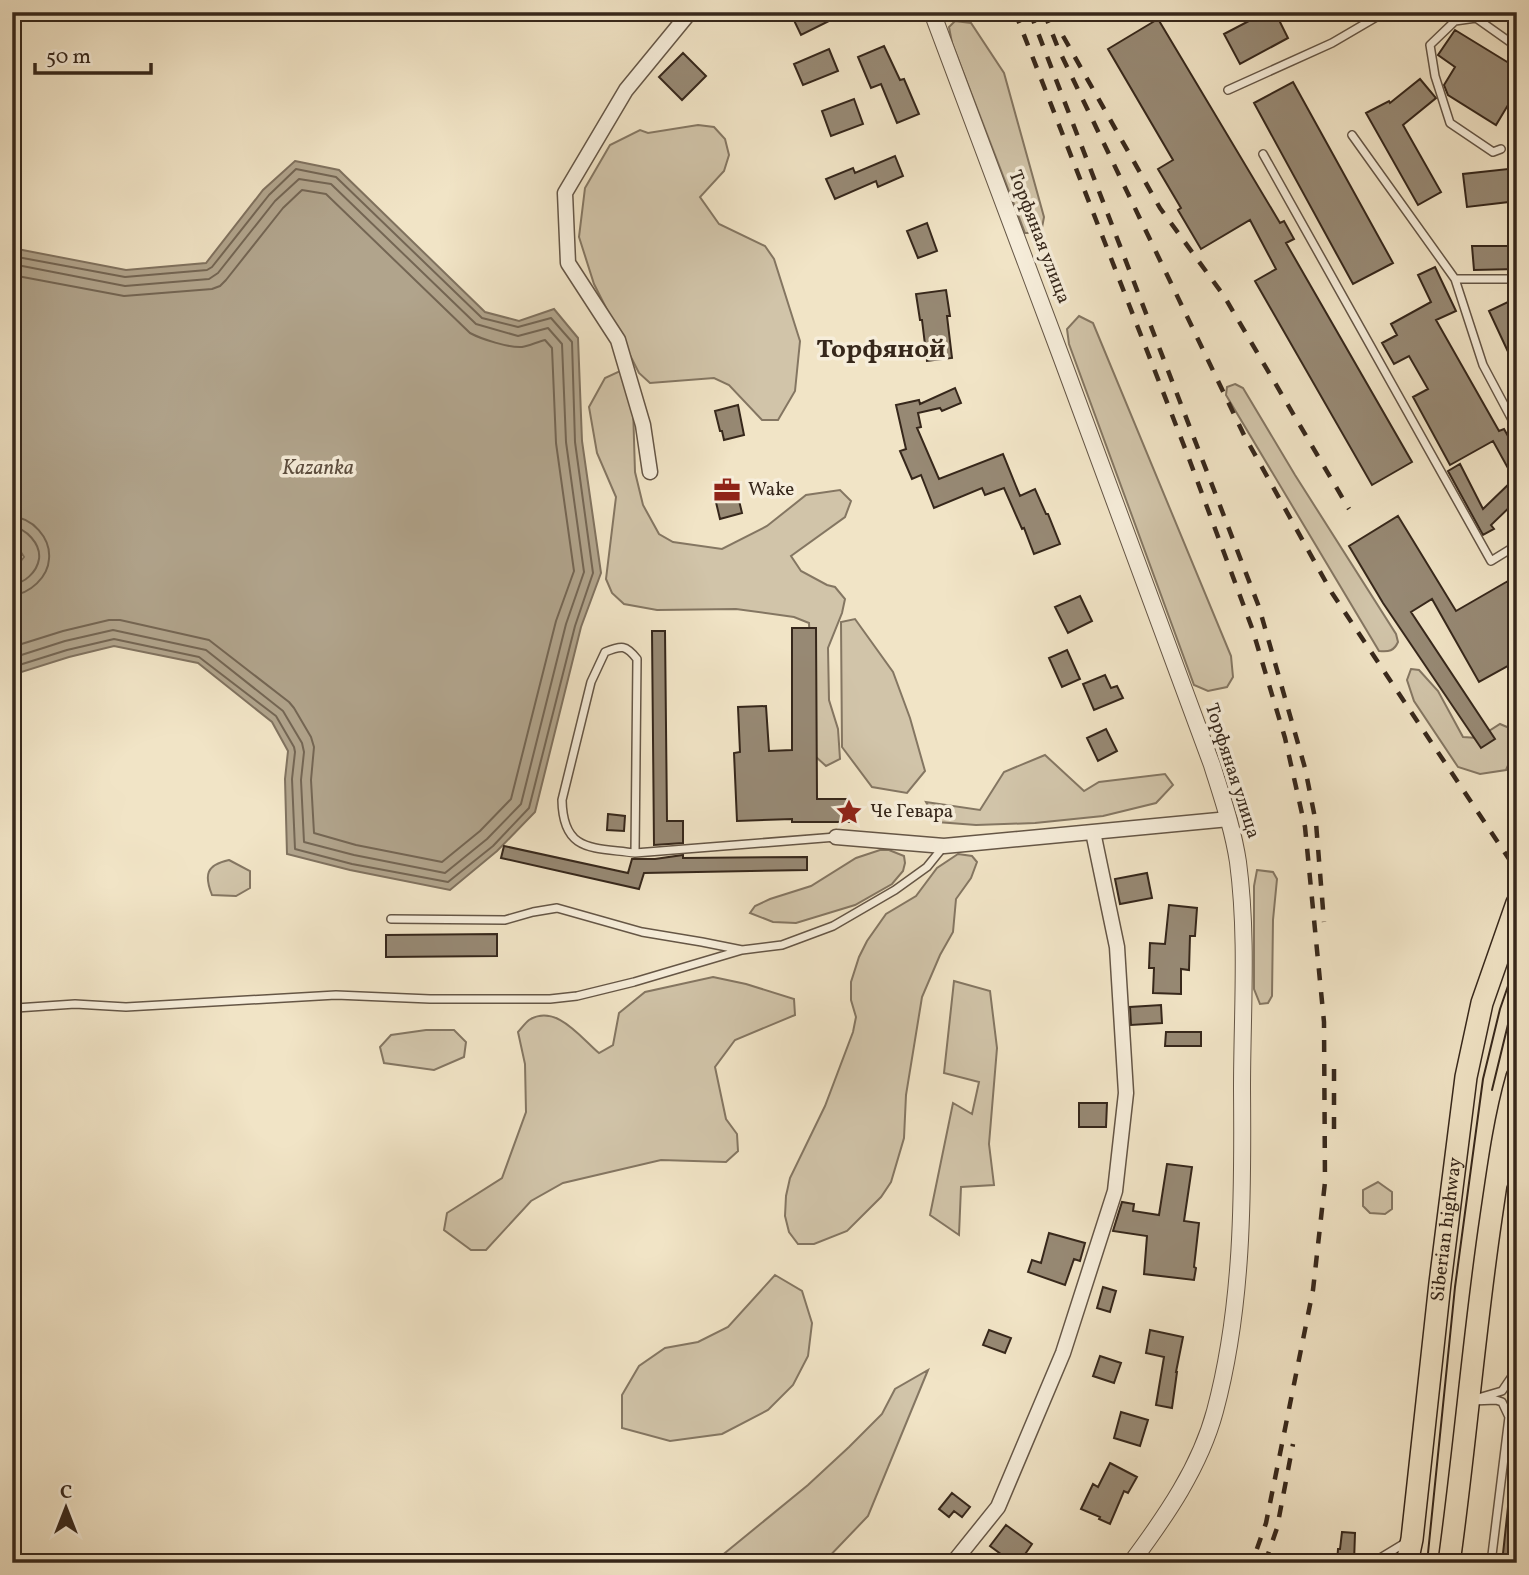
<svg xmlns="http://www.w3.org/2000/svg" width="1529" height="1575" font-family="Vollkorn,serif">
<style>
.green{fill:#d1c4a9;stroke:#847662;stroke-width:2}
.water{fill:#b1a48c;stroke:#80725f;stroke-width:2}
.lines{fill:none;stroke-linecap:round;stroke-linejoin:round}
.shore{stroke:#746654;stroke-width:2}
.building{fill:#978974;stroke:#36271b;stroke-width:2}
.service-casing{stroke:#655646;stroke-width:10}
.minor-casing{stroke:#655646;stroke-width:17}
.tertiary-casing{stroke:#655646;stroke-width:18}
.primary-casing{stroke:#36271b;stroke-width:24}
.service{stroke:#f6edda;stroke-width:7}
.minor{stroke:#f6edda;stroke-width:14}
.tertiary{stroke:#f6edda;stroke-width:16}
.primary{stroke:#f1e4c6;stroke-width:21}
.tram{stroke:#36271b;stroke-width:2}
.rail{stroke:#36271b;stroke-width:4.5;stroke-dasharray:12 12;stroke-linecap:butt}
.labels{text-anchor:middle;dominant-baseline:central;stroke-width:7;stroke-linejoin:round;paint-order:stroke}
.street-label{font-size:19px;fill:#36271b;stroke:#f6edda}
.poi-label{font-size:19px;fill:#36271b;stroke:#f6edda;text-anchor:start}
.water-label{font-size:21px;font-style:italic;fill:#5b4c3d;stroke:#f6edda}
.district-label{font-size:26px;font-weight:bold;fill:#36271b;stroke:#f6edda}
</style>
<rect width="100%" height="100%" fill="#f1e4c6"/>
<filter id="stains"><feTurbulence type="fractalNoise" baseFrequency=".00286" numOctaves="4"/><feColorMatrix values="0 0 0 0 .2 0 0 0 0 .09 0 0 0 0 .02 0 0 0 .5 -.17"/></filter>
<radialGradient id="worn" r=".72"><stop offset=".6" stop-color="#630" stop-opacity="0"/><stop offset="1" stop-color="#630" stop-opacity=".3"/></radialGradient>
<!-- green -->
<path class="green" d="M955,21l16,2 33,50 40,144 -3,16h-16l-73,-190 -3,-16z
M698,125l16,2 11,12 4,16 -5,16 -24,26 19,27 46,22 9,13 26,82 -5,50 -17,29h-16l-33,-35 -15,-7 -64,5 -11,-10 -45,-89 -15,-47 6,-49 25,-43 30,-15 8,3z
M1079,316l14,7 138,333 2,21 -6,10 -19,4 -14,-6 -125,-341 -2,-15z
M620,371l13,36 2,65 8,33 16,29 14,8 49,7 45,-23 39,-31 34,-5 11,11 -6,16 -54,39 10,15 26,14 8,2 10,12 -3,14 -14,35 1,52 9,29 2,30 -14,7 -11,-10 -6,-133 -15,-6 -58,-8 -79,1 -33,-6 -12,-11 -6,-14 10,-82 -19,-44 -8,-46 16,-29z
M1235,384l8,4 52,87 101,159 2,8c-4,9 -9,10 -19,9l-153,-256 1,-8z
M855,619l38,53 17,46 15,53 -18,22 -35,-6 -30,-40 -1,-125z
M1411,669l8,1 19,21 25,46 15,1 22,-14 14,6 2,17 -10,23 -26,4 -22,-7 -44,-66 -7,-21z
M1045,755l39,36 15,-9 66,-8 8,11 -17,18 -53,13 -68,7 -59,2 -39,-3 -11,-20 54,8 24,-38z
M880,850h9l15,6 1,7 -2,8 -11,13 -37,21 -59,18 -23,-1 -23,-9 5,-7 15,-7 41,-13 45,-28z
M958,854l14,2 5,6 -6,16 -15,21 -3,33 -13,23 -18,42 -16,98 -2,43 -13,44 -10,15 -34,34 -33,13h-16l-9,-12 -4,-16 1,-20 4,-18 35,-72 28,-74 3,-15 -5,-17v-18l8,-25 8,-16 19,-27 30,-18 21,-28z
M229,860l21,11v17l-14,8 -24,-1c-8,-20 -6,-30 17,-35z
M1257,870l16,2 4,7 -4,41 -1,76 -4,7 -8,1 -6,-15v-103z
M713,977l33,7 48,15 1,16 -60,25 -20,27 11,52 11,15 1,17 -12,11 -65,-2 -98,23 -32,18 -45,49h-15l-27,-20 3,-17 55,-35 24,-66 -1,-48 -7,-32c3,-3 7,-9 11,-12 27,-17 52,18 70,33l14,-8 6,-32 26,-21z
M954,981l36,10 7,57 -8,96 5,41 -33,2 -2,48 -29,-20 23,-112 19,11 7,-32 -35,-9z
M426,1030h28l12,12 -2,15 -30,13 -50,-7 -4,-16 11,-12z
M1378,1182l14,10v17l-7,5 -15,-1 -7,-7v-16z
M775,1275l27,16 10,32 -4,33 -15,29 -25,25 -46,24 -52,7 -48,-13v-33l17,-29 26,-18 33,-6 30,-15z
M928,1370l-60,146 -45,47h-100l-3,-6 88,-72 41,-38 33,-33 13,-25z"/>
<!-- water -->
<path class="water" d="M295,161l44,9 146,142 34,9 35,-12 24,29 4,103 19,132 -20,54 -46,185 -38,39 -47,39 -100,-20 -63,-16 -2,-75 3,-28 -16,-29 -74,-59 -84,-17 -45,11 -51,16 -6,7v-108l12,-15 -12,-19v-290l114,22 80,-7 57,-73z"/>
<g class="lines">
<!-- shore -->
<path class="shore" d="M12,256l113,21 82,-7 5,-3 57,-72 27,-26 40,8 146,141 36,9 33,-9 21,24 3,100 18,131 -18,53 -46,182 -36,38 -45,36 -96,-18 -57,-15 -3,-70 3,-27 -1,-5 -18,-31 -77,-59 -85,-18 -47,11 -51,16 -4,3
M12,264l113,22 84,-7 9,-6 57,-72 24,-22 32,5 145,140 42,12 30,-8 14,16 4,98 18,130 -18,52 -45,180 -34,35 -42,34 -91,-18 -50,-13 -3,-62 3,-28 -2,-9 -19,-32 -77,-61 -93,-20 -48,11 -53,17
M12,275l112,21 88,-7 8,-3 6,-6 57,-72 19,-18 24,4 144,139c11,6 39,15 52,14 7,-1 15,-5 23,-7l7,8 4,95 18,128 -18,50 -45,178 -31,32 -38,31 -86,-17 -42,-12 -3,-53 3,-33 -3,-10 -17,-29 -5,-6 -80,-62 -89,-20h-11l-46,11 -51,16
M12,517c20,0 39,21 37,42 -1,18 -19,35 -37,36
M12,527c14,1 29,17 27,32 -2,13 -15,25 -27,25"/>
</g>
<!-- building -->
<path class="building" d="M790,12h57l-46,23z
M1266,12h9l13,26 -48,26 -16,-30z
M1158,19l122,204 4,-2 10,18 -8,4 126,219 -40,23 -117,-204 21,-12 -26,-49 -49,29 -23,-39 3,-2 -23,-39 15,-9 -65,-111z
M1455,30l62,38v42l-9,-5 -12,20 -48,-30 -4,-10 11,-18 -17,-12z
M884,46l16,34 4,-1 15,35 -22,9 -16,-39 -10,4 -13,-31z
M829,49l9,22 -35,14 -9,-21z
M683,53l23,23 -24,24 -23,-23z
M1420,79l16,19 -33,27 38,67 -23,13 -52,-92 23,-12 1,2z
M1293,82l100,181 -40,21 -99,-181z
M854,99l9,25 -32,12 -9,-25z
M895,156l8,20 -25,11 -2,-6 -41,18 -9,-20 27,-11 2,5z
M1517,168v33l-50,6 -4,-33z
M927,223l10,28 -19,7 -11,-27z
M1472,246h45v23l-43,1z
M1435,267l21,44 -20,9 63,111 5,-2 13,23v48l-26,25 3,4 -11,6 -35,-64 12,-7 23,45 31,-30 -21,-38 -43,24 -37,-68 15,-8 -19,-33 -15,8 -12,-21 15,-8 -6,-11 40,-22 -13,-27z
M946,290l4,26h-3l5,42 -25,3 -5,-41h-2l-4,-26z
M1512,300l5,11v60l-28,-60z
M955,388l6,15 -19,8 -2,-3 -22,5 3,14 -4,1 22,51 64,-25 17,42 15,-7 11,25h2l12,30 -26,10 -10,-26 -2,1 -18,-41 -19,7 -3,-7 -48,20 -13,-33 -9,4 -12,-28 6,-2 -10,-44 23,-5 1,4z
M738,405l6,30 -20,5 -2,-9h-2l-5,-20z
M735,484l7,29 -22,6 -5,-21 2,-1 -2,-9z
M1398,516l58,95 52,-30 9,15v65l-38,21 -47,-83 -21,13 84,127 -14,9 -98,-145 -34,-57z
M1080,596l12,25 -24,12 -13,-26z
M792,628h24l1,171h32v23h-57v-3l-55,2 -3,-68 6,-1 -2,-45 28,-1 3,45 23,-1z
M652,631h13l2,190h16v22l-29,2z
M1067,650l13,29 -18,8 -13,-29z
M1105,675l6,13 6,-2 6,12 -29,12 -11,-26z
M1106,729l11,22 -19,10 -11,-23z
M608,814l17,2 -1,15 -17,-1z
M504,846l124,27 4,-14h23l28,-4v3l124,-1v13l-163,3 -5,16 -138,-31z
M1147,873l5,25 -32,6 -5,-25z
M1169,905l28,3 -2,28h-5l-1,34 -8,-1v25l-28,-1 1,-25h-5l1,-25 15,1z
M497,934v22l-111,1v-22z
M1161,1005l1,18 -31,2 -1,-18z
M1166,1032h35v14h-36z
M1079,1103h28l-1,24h-27z
M1167,1164l25,3 -8,54 15,2 -5,44 2,1 -2,12 -50,-6 3,-38 -34,-5 9,-29 12,2 -1,7 26,4z
M1049,1233l36,10 -5,18 -6,-2 -9,26 -37,-13 4,-12 9,3z
M1103,1287l13,4 -6,21 -13,-4z
M989,1330l22,8 -6,15 -22,-8z
M1150,1330l33,7 -7,35h1l-5,36 -16,-3 8,-48 -18,-4z
M1100,1356l21,7 -7,20 -21,-7z
M1121,1412l27,8 -8,26 -26,-8z
M1110,1463l27,14 -9,16 -4,-2 -14,33 -11,-5 1,-2 -19,-8 12,-25 5,3z
M952,1493l18,14 -8,10 -8,-6 -5,6 -10,-8z
M1508,1507h9v56h-15z
M1006,1525l26,19 -13,19h-6l-23,-17z
M1342,1532l13,1 -1,30h-17l1,-14h2z"/>
<g class="lines">
<!-- service casing -->
<g class="service-casing">
<path id="service" d="M1228,90l104,-47 53,-31
M1352,135l103,144 28,86 34,64
M1501,149l-8,3 -43,-29 -15,-47 -5,-31 25,-24 21,-3 41,29
M1263,154l228,407 26,-16
M1455,279h62
M635,853c-42,-6 -72,0 -73,-53l29,-118 14,-30c17,-7 21,-7 32,7l-2,194 201,-16
M391,919l114,1 28,-8 24,-4 85,24 60,10 40,8 40,-5 51,-19 62,-36 32,-23 17,-21
M16,1008l59,-4 51,3 210,-12 94,4h120l27,-3 57,-14 108,-32
M1504,1170l13,32
M1478,1398l24,-7 15,-22
M1472,1401l24,-1 6,2 7,15 -18,146
M1372,1563l33,-20"/>
</g>
<!-- minor casing -->
<g class="minor-casing">
<path id="minor" d="M650,472l-7,-47 -25,-85 -50,-77 -3,-70 61,-103 64,-78
M836,837l108,9 285,-27
M953,1563l45,-56 65,-154 52,-162 11,-98 -9,-146 -24,-115"/>
</g>
<!-- tertiary casing -->
<g class="tertiary-casing">
<path id="tertiary" d="M932,12l130,347 150,406c10,32 21,64 26,97 10,76 4,151 4,227 1,107 1,218 -27,322 -15,56 -49,105 -84,152"/>
</g>
<!-- primary casing -->
<g class="primary-casing">
<g id="primary">
<path id="s1" d="M1407,1563l5,-24 28,-256 26,-206 16,-74 35,-100"/>
<path d="M1449,1563c16,-115 25,-230 42,-345 7,-47 13,-95 26,-141"/>
</g>
</g>
<!-- service -->
<use href="#service" class="service"/>
<!-- minor -->
<use href="#minor" class="minor"/>
<!-- tertiary -->
<use href="#tertiary" class="tertiary"/>
<!-- primary -->
<use href="#primary" class="primary"/>
<!-- tram -->
<path class="tram" d="M1492,1090l19,-78 6,-18
M1427,1563l28,-276 28,-208 17,-70 17,-49"/>
<!-- rail -->
<path class="rail" d="M1015,12l173,444 64,172 33,110 20,89 19,195 1,160 -12,108 -47,233 -14,40
M1030,12l229,595 46,161 11,55 8,99
M1044,12l14,36 186,387 88,158 185,278
M1063,36l97,172 64,88 125,213
M1334,1069v63
M1265,1563l12,-35 16,-84"/>
</g>
<!-- icons -->
<defs>
<g id="office-bare" transform="scale(2.1)"><path d="M-6-3h4V-5.5h4V-3h4V5H-6ZM-1-4.5V-3h2v-1.5ZM-6 0V1H6V0Z" fill="#8f2418" stroke="#f6edda" stroke-width="2.5" paint-order="stroke"/></g>
<g id="sight-bare" transform="scale(2.1)"><path d="M0-6L1.8-2.2L6-1.7L2.9 1.2L3.7 5.4L0 3.3L-3.7 5.4L-2.9 1.2L-6-1.7L-1.8-2.2Z" fill="#8f2418" stroke="#f6edda" stroke-width="2.5" paint-order="stroke"/></g>
</defs>
<g fill-rule="evenodd">
<use href="#office-bare" x="727" y="490"/>
<use href="#sight-bare" x="849" y="812"/>
</g>
<g class="labels">
<!-- street labels -->
<g class="street-label">
<text transform="translate(1039 237) rotate(69)">Торфяная улица</text>
<text transform="translate(1232 771) rotate(72)">Торфяная улица</text>
<text stroke="none"><textPath href="#s1" startOffset="336">Siberian highway</textPath></text>
</g>
<!-- poi labels -->
<g class="poi-label">
<text x="748" y="490">Wake</text>
<text x="870" y="812">Че Гевара</text>
</g>
<!-- water labels -->
<g class="water-label">
<text x="318" y="468">Kazanka</text>
</g>
<!-- district labels -->
<g class="district-label">
<text x="881" y="350">Торфяной</text>
</g>
</g>
<!-- margin -->
<rect width="1529" height="1575" fill="none" stroke="#f1e4c6" stroke-width="42"/>
<rect x="14" y="14" width="1501" height="1547" fill="none" stroke="#36271b" stroke-width="3.5"/>
<rect x="21" y="21" width="1487" height="1533" fill="none" stroke="#36271b" stroke-width="2"/>
<!-- north arrow -->
<g transform="translate(66 1508)" stroke="#f6edda" stroke-width="5" paint-order="stroke">
<path d="M0-5L12 26L0 18L-12 26Z" fill="#36271b"/>
<text y="-10" font-size="19" font-weight="bold" text-anchor="middle" fill="#36271b">С</text>
</g>
<!-- scale -->
<path d="M35 63v10h116v-10" fill="none" stroke="#36271b" stroke-width="3.5"/>
<text x="46" y="63" font-size="21" fill="#36271b" stroke="#f6edda" stroke-width="5" paint-order="stroke">50 m</text>
<rect width="100%" height="100%" filter="url(#stains)"/>
<rect width="100%" height="100%" fill="url(#worn)"/>
</svg>
